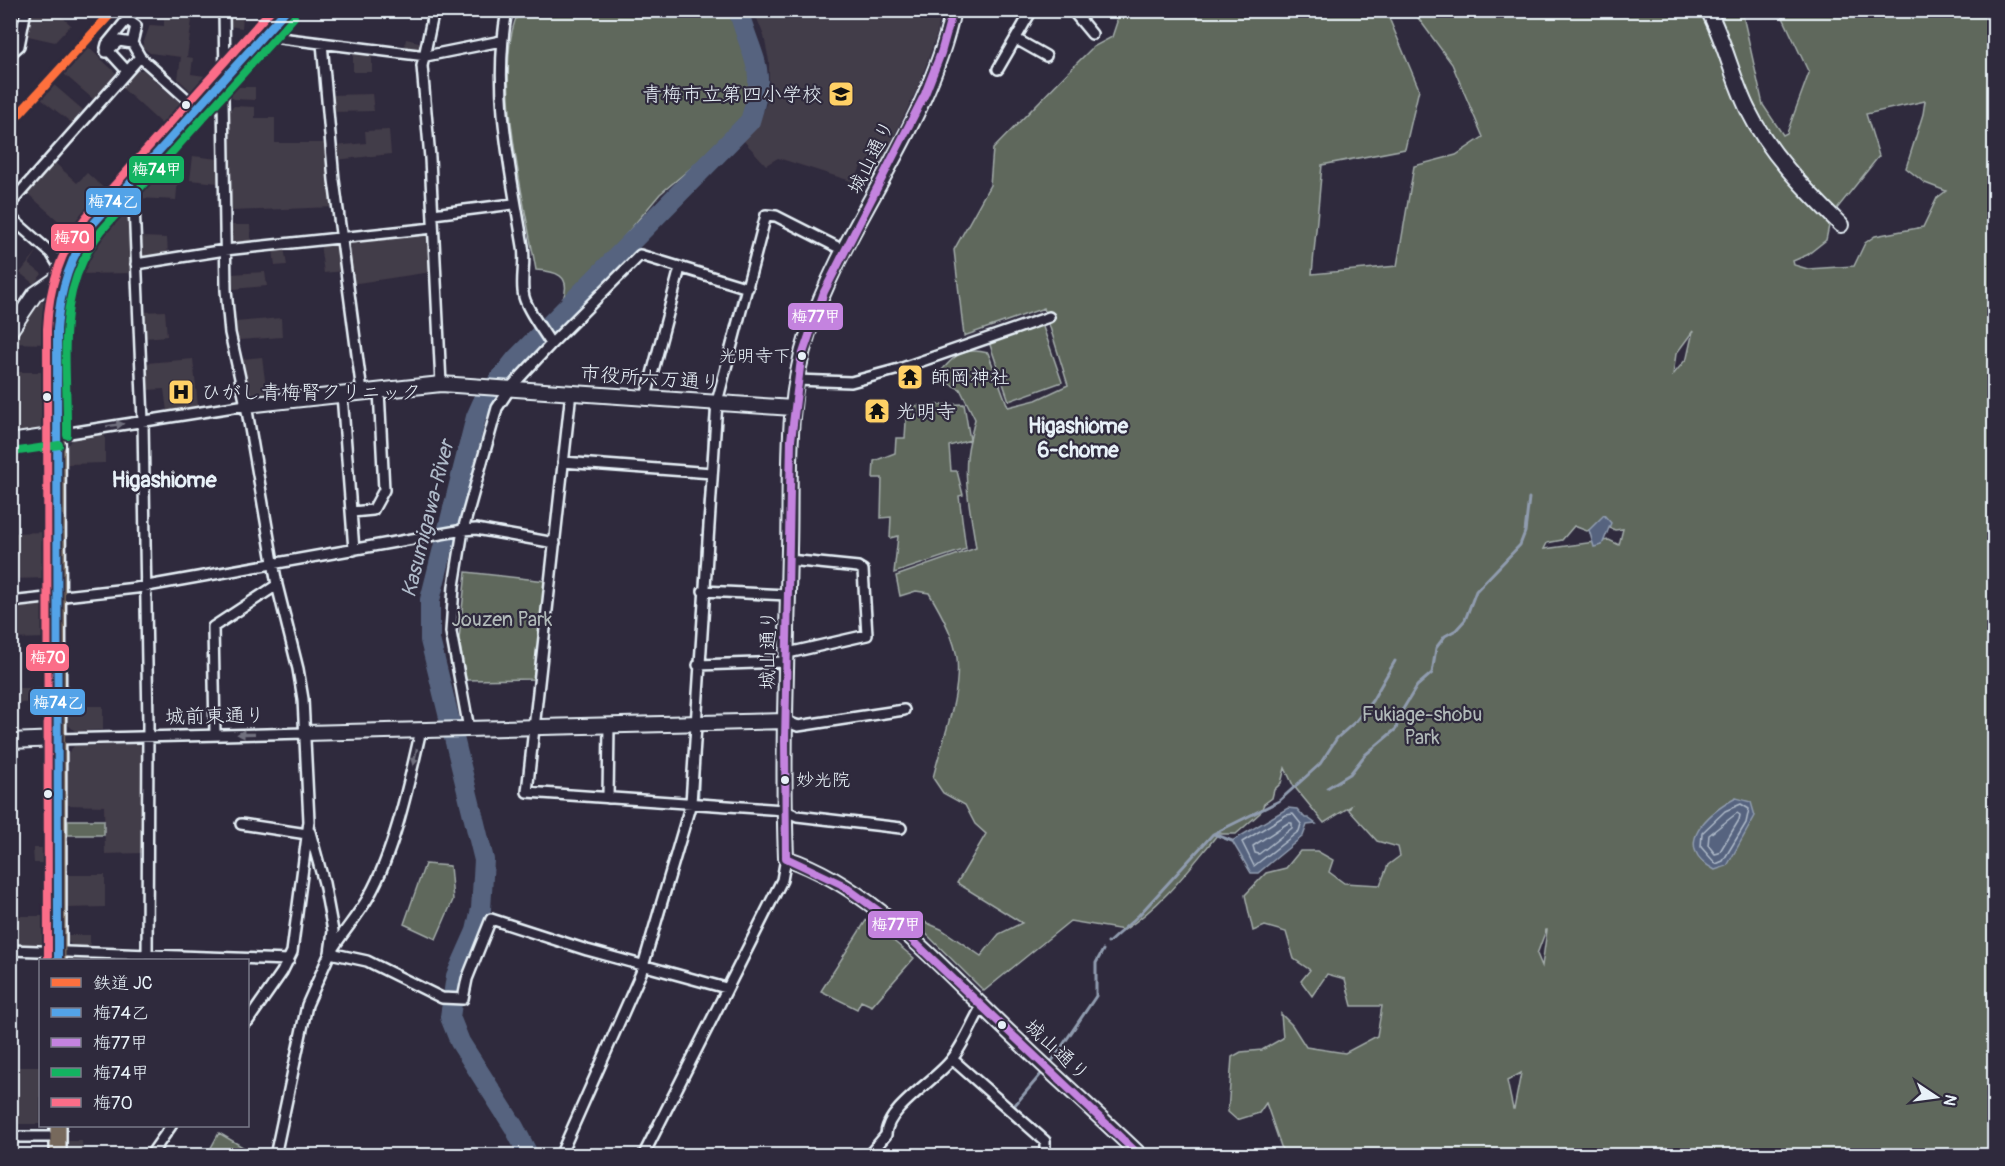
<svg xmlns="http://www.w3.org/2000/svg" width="2005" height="1166" font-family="Pangolin,'Klee One',sans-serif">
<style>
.built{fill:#433c48}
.green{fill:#5e675b;stroke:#a3acaa;stroke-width:1.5;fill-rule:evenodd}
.water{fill:#56647f;stroke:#909caf;stroke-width:1.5}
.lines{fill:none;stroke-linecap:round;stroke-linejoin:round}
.shore{stroke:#aeb9c8;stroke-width:1.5}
.stream{stroke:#909caf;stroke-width:3}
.river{stroke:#56647f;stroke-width:20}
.street-casing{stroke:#e8f1f8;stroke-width:14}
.secondary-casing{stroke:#e8f1f8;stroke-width:18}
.primary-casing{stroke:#e8f1f8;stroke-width:20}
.street{stroke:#2f2a3d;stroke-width:9}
.secondary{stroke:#2f2a3d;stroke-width:14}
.primary{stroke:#77695c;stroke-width:15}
.bus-1-casing{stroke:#2f2a3d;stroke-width:12}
.bus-2-casing{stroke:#2f2a3d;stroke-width:12}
.bus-3-casing{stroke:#2f2a3d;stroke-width:12}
.bus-4-casing{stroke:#2f2a3d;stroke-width:12}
.bus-1{stroke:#53a3e8;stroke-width:8}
.bus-2{stroke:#c483df;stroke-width:8}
.bus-3{stroke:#13b361;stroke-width:8}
.bus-4{stroke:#fb6d88;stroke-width:8}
.rail-1-casing{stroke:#2f2a3d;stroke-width:14}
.rail-1{stroke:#fe703e;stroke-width:9}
.oneway{fill:#70707e}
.bus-dot{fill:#e8f1f8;stroke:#2f2a3d;stroke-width:2}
.labels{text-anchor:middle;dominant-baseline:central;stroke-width:4.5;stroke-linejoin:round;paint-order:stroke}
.bus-label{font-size:18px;fill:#e8f1f8;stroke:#2f2a3d;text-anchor:end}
.poi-label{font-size:20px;fill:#e8f1f8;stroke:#2f2a3d;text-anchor:start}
.street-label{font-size:20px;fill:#e8f1f8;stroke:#2f2a3d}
.park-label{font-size:20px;fill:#b1bab9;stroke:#2f2a3d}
.neighbourhood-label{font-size:21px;font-weight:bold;fill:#e8f1f8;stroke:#2f2a3d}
.water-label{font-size:21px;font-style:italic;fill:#aeb9c8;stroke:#2f2a3d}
.quarter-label{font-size:22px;font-weight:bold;fill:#e8f1f8;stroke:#2f2a3d}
.line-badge{stroke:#2f2a3d;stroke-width:2}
.badge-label{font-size:16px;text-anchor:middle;font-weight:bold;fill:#fff}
</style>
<rect width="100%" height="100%" fill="#2f2a3d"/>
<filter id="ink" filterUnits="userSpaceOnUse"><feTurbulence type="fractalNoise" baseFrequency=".0167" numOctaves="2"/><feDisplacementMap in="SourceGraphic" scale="12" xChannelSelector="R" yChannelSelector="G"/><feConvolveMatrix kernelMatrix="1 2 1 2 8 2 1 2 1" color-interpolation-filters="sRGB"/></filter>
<g filter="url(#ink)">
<!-- built -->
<path class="built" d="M12,11h10l-8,36 -3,-4z
M30,11h17l4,4 4,-4 16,14 -16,17 -31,-7z
M144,11h40v7l8,1 -5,38 6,1 -2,16 21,3 -12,13 -9,1 -13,-12 3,-22 -31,-4 -8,-6 8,-22 14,1v-7l-11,-1z
M754,11h187l-4,23 -18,51 -41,84 -15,-7 -9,20 -76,-24 -12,7 -22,-24 16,-21 7,-18 2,-18v-23l-5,-25z
M228,15l15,1 -1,12 -13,-2z
M406,39l17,4v2l-7,6 -12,-2z
M88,47l28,26 -23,26 -29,-25z
M353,52l19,3v17h-19z
M137,70h6l37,33v9l-14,16 -45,-41z
M54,85l29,25 -11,13 -31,-24z
M229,87h26v13l-21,-1 -5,-3z
M372,94l2,17 -42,1 -1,-17z
M234,106l21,1v11h20v25h52l7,64 -103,4 -1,-101z
M389,130l2,24 -56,6 -1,-14 32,-3 -1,-12z
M193,156l25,3v24l-28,-3z
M54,162l23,21 10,-10 21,19 -37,40 -44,-39z
M149,176l29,3 -2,21 -38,-2 2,-13z
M121,207l8,3 3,63 -53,1 21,-43z
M231,225h19l1,17 -15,2 -5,-4z
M425,233l4,3 2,36 -80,12 -5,-40 2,-3z
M140,237l27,1 1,16 -23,4 -4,-3z
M336,242l3,2 4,27 -19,2 -4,-29z
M284,248l3,17 -12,1 -2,-17z
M38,250l-9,14 13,10 -8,10 -14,-11z
M265,272l2,14 -34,3 -1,-15z
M40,301l8,2 -1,41 -36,-1z
M165,311l2,25 -22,2 -2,-26z
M281,318l1,19 -44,3 -2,-18z
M262,357l5,39 -13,1 -4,-3 -8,-35z
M193,359l5,47 -31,5 -3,-22 -17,1 -1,-27z
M11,372h36v53l-5,5 -31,5z
M105,434v29l-38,1v-18l5,-7z
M47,532v46l-36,1v-46z
M41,604l6,6v28l-36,1v-33z
M19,688h29v14l-29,1z
M67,706h36v24l-28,1 -8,-7z
M139,744l3,4v105l-37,1 -1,-48 -36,-1v-52l6,-7z
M33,848h15v15h-14z
M68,875h37v32l-37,1z
M15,916h33v25l-6,5 -27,-1z
M68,935h22v13l-16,-1 -6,-5z
M74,958l64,1 1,1h-68z
M11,1067h29v57h-26v-18h-3z
M67,1141h15l1,14h-16z"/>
<!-- green -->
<path class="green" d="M519,11h217l25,65 -3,22 -10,22 -88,74 -92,109 -5,-4c9,-24 -8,-28 -27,-29 -11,-64 -45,-203 -17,-259z
M1115,11h271l33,78 -14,60 -83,16 -10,109 85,-8 17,-100 42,-11 27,-18 -31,-73 -39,-53h329l21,94 20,30 4,-2 22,-60 -29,-62h214v1144h-710l-18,-52 -7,10 -22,7 -9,-8 4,-55 9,-5 21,-2 21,-12 -2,-24 11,11 14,22 39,6 32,-17 5,-30h-30l-7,-27 -18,-5 -15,22 -11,-15 9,-11 -16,-11 -8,-27 -21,-6 -12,5 -8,-36 21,-22 20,-5 14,-17h17l16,9 -4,12 15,11 36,2 8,-20 12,-9 -2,-9 -21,-6 -28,-31 2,-4 -27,17 -31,-38 -8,-17 -4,15 -7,7 -2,8 -8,6 -4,9 -24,21h-18c-30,36 -54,70 -94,96l-54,-9 -86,70 -78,-77 35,15 40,27 18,-22 23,-11 -65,-40 29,-49 -11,-10 -10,-19 -22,-12 -10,-15c9,-39 28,-80 24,-120 -3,-21 -17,-47 -28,-65l-13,-2 -16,5 -4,-20 80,-28c-5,-35 -15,-73 -6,-108l-21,6 2,25h6l6,24 -4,1 7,53 -72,24 4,-37 -8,2 1,-21 -10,1 1,-40h-9l1,-17 21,-8 1,-15h9l2,-32 57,-2 6,36 5,-21 -15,-30 -24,-12c17,-20 25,-31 52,-24l20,54 28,-7 32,-15 -24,-77 -80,28 -10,-86 36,-65 3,-36 84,-86 16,-16 19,-10 5,-15zM1925,101l-2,13 -17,54 19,15 21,8 -9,7 -14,29 -48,9 -10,7 -11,23 -46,3 -14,-4 -1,-4 14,-6 19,-15 5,-24 48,-60 -13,-42zM1693,331l-6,27 -14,17 3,-21zM1602,525l13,5 8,-1 -4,16 -10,-5 -65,9 3,-6 15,-3 12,-14 13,5zM1546,930h1l-5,36 -5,-12zM1521,1073l-7,36h-1l-6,-28z
M1042,324l20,58 -53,19 -20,-59z
M466,572l80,9 -10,98 -70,1 -7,-41z
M68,820h36v15h-36z
M425,864l25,2 3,34 -17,39 -32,-15z
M867,919l47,39 -42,48 -11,-5 -4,8 -36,-18z
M219,1133l29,17 -2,5h-39z"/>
<!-- water -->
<path class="water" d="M1604,515l7,8 -9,22 -8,2 -5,-17z
M1736,798l15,4 4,14 -28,50 -12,4c-45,-24 -7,-57 21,-72z
M1288,808l9,1 8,9h3l8,6 -9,1 -4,11 -45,37h-7l-19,-32z"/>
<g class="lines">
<!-- shore -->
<path class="shore" d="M1741,804l8,5 -3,14 -23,38 -7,3 -15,-17 1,-14 23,-22z
M1737,813l3,2 -1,5 -20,33 -4,1 -7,-9 1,-10z
M1286,815l7,-1 8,10 -2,7 -45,35 -12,-24z
M1288,823h4v5l-33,26 -4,-1 -2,-7z"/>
<!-- stream -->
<path class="stream" d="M738,10l2,6
M713,400l29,-119 -20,-5
M692,713l19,-307
M1327,788l23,-14 15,-19 31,-26 4,-15 17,-28 15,-13 4,-25 9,-12 11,-6 9,-10 11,-29 44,-46 5,-13 4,-34
M698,796l1,-47
M1214,834l18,7
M676,871l18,-60
M1108,943l31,-28 74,-81 66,-33 41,-37 17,-26 19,-17 16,-20 23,-40
M650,960l23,-76
M1052,1061l44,-65v-33l7,-13
M1042,1073l-28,33 36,32
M1048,1156l2,-3"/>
<!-- river -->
<path class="river" d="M529,1156l-15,-29 -54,-85 -10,-25 6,-41 20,-45 5,-22 3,-49 -54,-220v-40l46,-183 8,-18 32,-40 234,-238c17,-51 4,-58 -10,-105"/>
<!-- street casing -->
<g class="street-casing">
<path id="street" d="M224,10l1,69 -2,19 3,192 4,43 16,72 31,180 21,84 5,30 6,122 -17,131 -10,20 -34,49
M434,10l-12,56 8,92 11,226
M507,10c-15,81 3,157 16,236 3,17 -3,35 1,51 4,15 19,33 27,47
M1072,10l20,24
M264,36l162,20 75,-15
M1016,39l30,17
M322,43l12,137 28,212
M106,52l13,-11 13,2
M10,54l9,-8 7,-36
M998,69l34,-59
M127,71l-21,-23 1,-4 18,-22 4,-1 7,5 -4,17 8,14
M128,185l6,19 9,217 5,304 -1,235
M10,204l130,-147 58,52
M433,214l80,-10
M10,217l41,36 13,21
M136,264l89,-14 208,-22
M796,380l55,2 48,-13 150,-52
M571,392l-44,400 257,18 13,6 104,12
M342,394l12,156
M646,397l34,-129
M57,435l189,-30
M563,462l149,11
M352,512l21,-2 11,-20 -5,-100
M703,591l85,4
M10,602l126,-14 327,-58 13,-1 79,14
M788,653l79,-18 -4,-65 -5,-3 -69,-7
M698,665l89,-3
M786,721l12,5 106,-16
M469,729l-18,-97 3,-46 9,-56 34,-122 14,-21 40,-43 89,-89 108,33
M421,730c-12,52 -26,120 -52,166 -11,20 -27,37 -39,57l37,8 75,37 21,1 4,-20 24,-60 96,31 139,38
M215,735l-2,-108 64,-42
M58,739l247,-6
M608,798l1,-73
M241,824l66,10
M10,950l279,10
M952,1059l93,82v10l-3,5
M10,1137h48
M150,1156l21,-30
M275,1156l32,-151 23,-52 3,-22 -9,-48 -14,-51
M560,1156l81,-183 50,-170 26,-401 49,-187 10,1 69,35
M643,1156l139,-276 4,-22
M868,1156l18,-21c0,-27 51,-55 66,-76 12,-15 20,-36 30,-53"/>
</g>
<!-- secondary casing -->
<g class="secondary-casing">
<path id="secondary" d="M953,10c-24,117 -108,211 -145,323 -23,69 -17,144 -19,216 -2,103 -7,206 -3,309 76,25 139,92 195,147 52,52 107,100 160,151
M1708,10c17,32 24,68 40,100 22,45 58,80 93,115
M10,331l25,-37 29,-20
M246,405l195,-21 352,24
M10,442l47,-7
M305,733l481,-12
M10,741l48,-2"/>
</g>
<!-- primary casing -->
<g class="primary-casing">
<path id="primary" d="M58,960l-1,-631c2,-42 11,-73 37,-106l192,-213
M58,1156v-30"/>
</g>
<!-- street -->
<use href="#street" class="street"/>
<!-- secondary -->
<use href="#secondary" class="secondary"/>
<!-- primary -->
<use href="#primary" class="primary"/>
<!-- bus-1 casing -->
<g class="bus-1-casing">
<path id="bus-1" d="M58,960l-1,-631c3,-40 13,-73 37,-106l192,-213"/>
</g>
<!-- bus-2 casing -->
<g class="bus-2-casing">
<path id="bus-2" d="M953,10l-12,43 -16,41 -101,198 -23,67 -10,81 -6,302 1,116 55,26 50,36 249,236"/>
</g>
<!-- bus-3 casing -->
<g class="bus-3-casing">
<path id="bus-3" d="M67,435c1,-74 -14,-143 35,-205l192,-213
M12,452l47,-7"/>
</g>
<!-- bus-4 casing -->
<g class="bus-4-casing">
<path id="bus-4" d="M48,960l-1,-631c2,-42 13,-78 39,-112l185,-207"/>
</g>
<!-- bus-1 -->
<use href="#bus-1" class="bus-1"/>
<!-- bus-2 -->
<use href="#bus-2" class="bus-2"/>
<!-- bus-3 -->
<use href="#bus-3" class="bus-3"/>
<!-- bus-4 -->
<use href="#bus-4" class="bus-4"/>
<!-- rail-1 casing -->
<g class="rail-1-casing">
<path id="rail-1" d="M10,124l104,-114"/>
</g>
<!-- rail-1 -->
<use href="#rail-1" class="rail-1"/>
</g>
<!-- one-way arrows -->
<defs><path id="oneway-solid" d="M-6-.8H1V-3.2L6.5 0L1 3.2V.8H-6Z" transform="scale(1.5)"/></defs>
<g class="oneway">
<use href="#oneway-solid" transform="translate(115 425) rotate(-9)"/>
<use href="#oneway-solid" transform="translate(246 734) rotate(179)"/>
<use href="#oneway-solid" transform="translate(415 757) rotate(103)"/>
</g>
</g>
<!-- icons -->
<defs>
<g id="school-square" transform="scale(1.35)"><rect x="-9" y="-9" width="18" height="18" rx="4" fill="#ffd166" stroke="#2f2a3d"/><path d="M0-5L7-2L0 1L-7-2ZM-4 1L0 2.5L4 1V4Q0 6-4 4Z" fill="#111"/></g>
<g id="temple-square" transform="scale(1.35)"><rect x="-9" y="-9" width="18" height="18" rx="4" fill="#ffd166" stroke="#2f2a3d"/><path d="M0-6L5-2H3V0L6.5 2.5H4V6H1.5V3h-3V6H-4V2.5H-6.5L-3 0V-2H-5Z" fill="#111"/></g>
<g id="hospital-square" transform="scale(1.35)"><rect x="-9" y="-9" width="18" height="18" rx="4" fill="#ffd166" stroke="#2f2a3d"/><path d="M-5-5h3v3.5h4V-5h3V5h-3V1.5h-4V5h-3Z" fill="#111"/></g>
</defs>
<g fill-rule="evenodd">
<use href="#school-square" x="841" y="94"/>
<use href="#temple-square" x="910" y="377"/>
<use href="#hospital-square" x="181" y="392"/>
<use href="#temple-square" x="877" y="411"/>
</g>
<!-- markers -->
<g class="bus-dot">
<circle cx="186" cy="105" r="5"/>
<circle cx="802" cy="356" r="5"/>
<circle cx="47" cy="397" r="5"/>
<circle cx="785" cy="780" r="5"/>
<circle cx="48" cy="794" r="5"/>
<circle cx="1002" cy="1025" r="5"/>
</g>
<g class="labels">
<!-- bus labels -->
<g class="bus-label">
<text x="791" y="356">光明寺下</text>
<text x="796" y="780" text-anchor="start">妙光院</text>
</g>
<!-- poi labels -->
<g class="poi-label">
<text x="822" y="94" text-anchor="end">青梅市立第四小学校</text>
<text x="930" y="377">師岡神社</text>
<text x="201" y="392">ひがし青梅腎クリニック</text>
<text x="896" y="411">光明寺</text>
</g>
<!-- street labels -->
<g class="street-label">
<text transform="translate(871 157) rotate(-63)">城山通り</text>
<text transform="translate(650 378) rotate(4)">市役所六万通り</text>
<text transform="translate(768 650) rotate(-89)">城山通り</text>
<text transform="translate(215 716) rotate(-1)">城前東通り</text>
<text transform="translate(1057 1050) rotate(43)">城山通り</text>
</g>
<!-- park labels -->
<g class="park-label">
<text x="502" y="619">Jouzen Park</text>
<text x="1422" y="714">Fukiage-shobu<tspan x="1422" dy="23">Park</tspan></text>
</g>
<!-- neighbourhood labels -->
<g class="neighbourhood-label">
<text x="1078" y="426">Higashiome<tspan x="1078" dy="24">6-chome</tspan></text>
</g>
<!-- water labels -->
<g class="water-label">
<text transform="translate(428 519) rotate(-76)">Kasumigawa-River</text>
</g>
<!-- quarter labels -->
<g class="quarter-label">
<text x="164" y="480">Higashiome</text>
</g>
</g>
<g class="line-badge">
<rect x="128" y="155" width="57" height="29" rx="6" fill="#13b361"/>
<rect x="85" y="187" width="57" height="29" rx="6" fill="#53a3e8"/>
<rect x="50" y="223" width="45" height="29" rx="6" fill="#fb6d88"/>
<rect x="787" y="302" width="57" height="29" rx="6" fill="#c483df"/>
<rect x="25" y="643" width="45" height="29" rx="6" fill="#fb6d88"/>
<rect x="29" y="688" width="57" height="28" rx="6" fill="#53a3e8"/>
<rect x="867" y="910" width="57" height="29" rx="6" fill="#c483df"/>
</g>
<g class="badge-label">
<text x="157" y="175">梅74甲</text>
<text x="113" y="207">梅74乙</text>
<text x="72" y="243">梅70</text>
<text x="816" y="322">梅77甲</text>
<text x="48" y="663">梅70</text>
<text x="58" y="708">梅74乙</text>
<text x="896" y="930">梅77甲</text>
</g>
<!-- margin -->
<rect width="2005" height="1166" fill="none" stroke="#2f2a3d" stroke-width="36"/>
<rect x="18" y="18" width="1969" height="1130" fill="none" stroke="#e8f1f8" stroke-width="2" filter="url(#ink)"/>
<!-- legend -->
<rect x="39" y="959" width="210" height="168" fill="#2f2a3d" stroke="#797a88" stroke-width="1.5"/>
<rect x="51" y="978" width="30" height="9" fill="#fe703e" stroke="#797a88" stroke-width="1.5"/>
<text x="93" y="989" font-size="18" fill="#e8f1f8">鉄道 JC</text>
<rect x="51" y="1008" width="30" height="9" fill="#53a3e8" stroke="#797a88" stroke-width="1.5"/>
<text x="93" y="1019" font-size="18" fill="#e8f1f8">梅74乙</text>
<rect x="51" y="1038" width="30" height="9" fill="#c483df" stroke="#797a88" stroke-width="1.5"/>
<text x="93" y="1049" font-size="18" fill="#e8f1f8">梅77甲</text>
<rect x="51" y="1068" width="30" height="9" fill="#13b361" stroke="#797a88" stroke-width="1.5"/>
<text x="93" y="1079" font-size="18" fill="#e8f1f8">梅74甲</text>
<rect x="51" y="1098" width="30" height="9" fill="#fb6d88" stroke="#797a88" stroke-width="1.5"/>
<text x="93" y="1109" font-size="18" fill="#e8f1f8">梅70</text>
<!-- north arrow -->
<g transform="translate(1936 1097) rotate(103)" stroke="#2f2a3d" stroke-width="4.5" paint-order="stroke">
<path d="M0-4.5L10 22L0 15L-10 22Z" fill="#e8f1f8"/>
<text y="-9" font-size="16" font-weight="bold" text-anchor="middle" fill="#e8f1f8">N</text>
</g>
</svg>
